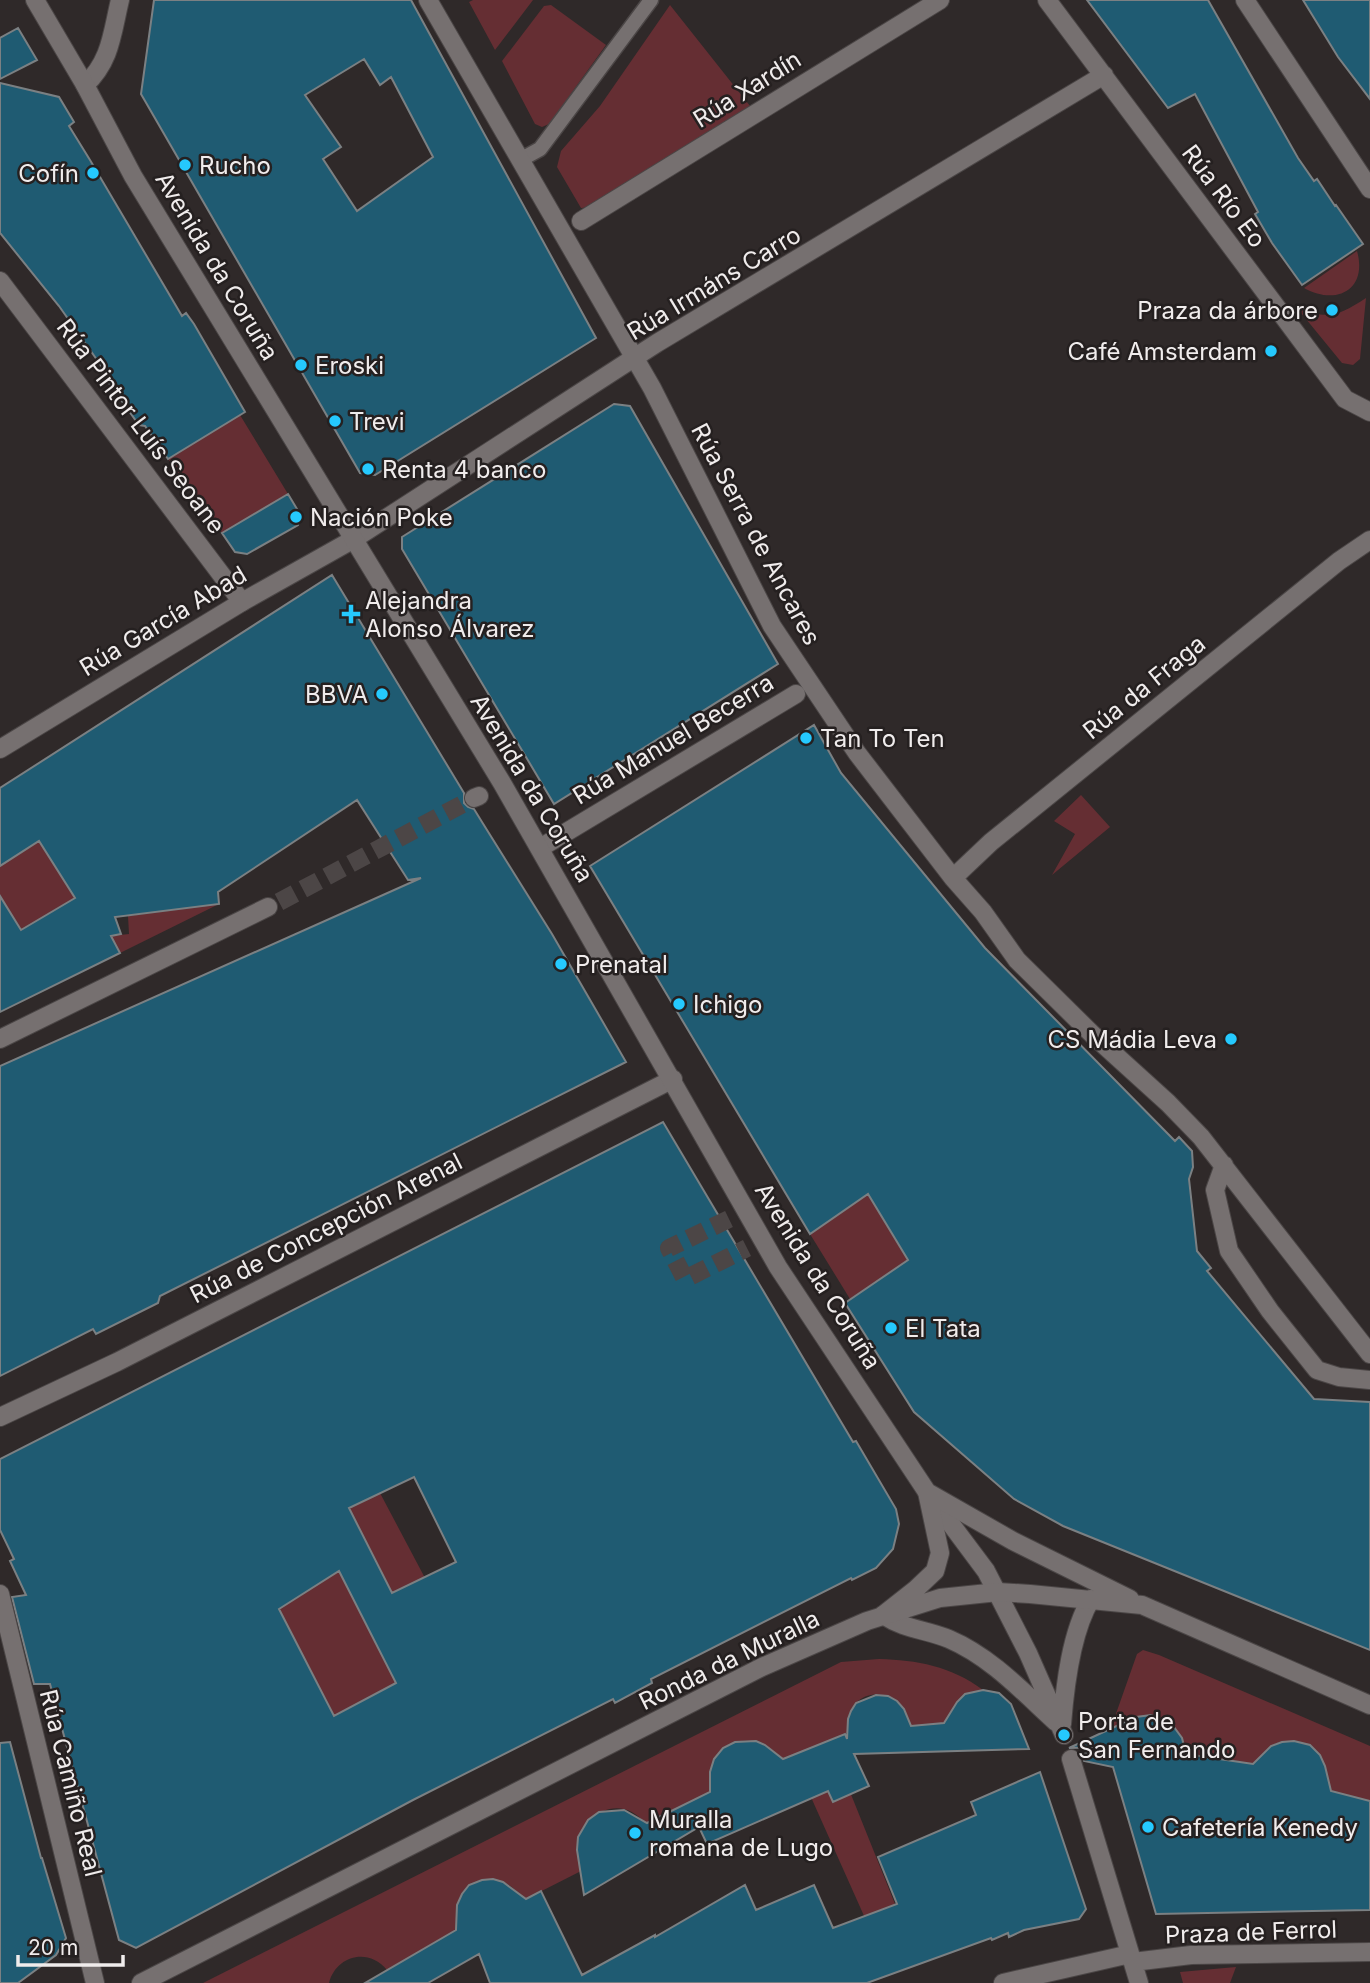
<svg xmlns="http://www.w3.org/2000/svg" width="1370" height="1983" font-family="Inter,sans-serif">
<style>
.green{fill:#652e33}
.building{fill:#1f5b72;stroke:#7b8083;stroke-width:2;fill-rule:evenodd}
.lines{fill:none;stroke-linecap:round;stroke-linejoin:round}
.pedestrian-tunnel{stroke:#4c4646;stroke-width:18;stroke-dasharray:18 9;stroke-linecap:butt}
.service-casing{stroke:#4b4646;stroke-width:17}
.pedestrian-casing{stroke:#4b4646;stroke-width:20}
.minor-casing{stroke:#4b4646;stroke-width:20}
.tertiary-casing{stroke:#4b4646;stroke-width:20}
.service{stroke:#767070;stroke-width:14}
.pedestrian{stroke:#767070;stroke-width:18}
.minor{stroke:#767070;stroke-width:18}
.tertiary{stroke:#767070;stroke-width:18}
.poi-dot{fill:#25c9fe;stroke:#252020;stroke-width:2.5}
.labels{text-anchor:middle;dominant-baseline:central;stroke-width:5;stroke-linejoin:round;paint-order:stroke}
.street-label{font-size:24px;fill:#f0ecec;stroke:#252020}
.poi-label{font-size:24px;fill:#f0ecec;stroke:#252020;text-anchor:start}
</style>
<rect width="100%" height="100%" fill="#2f2929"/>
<!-- green -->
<path class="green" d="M473,0h60l-38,50 -26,-48z
M551,5l55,40 -57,79 -7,3 -7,-3 -33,-63 42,-55z
M670,5l84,106 -161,96 -12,1 -24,-41 4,-16 39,-45z
M1357,251c11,39 -21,55 -53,37z
M1366,298l-6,61 -7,6 -11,-2 -45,-55c32,12 41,8 69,-10z
M240,415l48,79 -66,39 -54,-74z
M1081,795l29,32 -58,48 23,-41 -21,-13z
M39,841l46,51 -33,19 -26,27 -26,-41v-31z
M219,904l-99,49 -9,-17 18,-2 -1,-18z
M884,1183l9,52 15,25 -58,39 -40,-65z
M380,1493l45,85 4,88 -82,74 -68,-131 23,-14 13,-71 96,107 -62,-123z
M1143,1650l16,5 211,91v55l-43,-11c2,-24 -8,-48 -35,-49 -7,0 -16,1 -22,6 -6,4 -10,11 -14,18l-70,-11c-14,-49 -52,-49 -80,-12l31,-88z
M879,1659c38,1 72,7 104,31l-18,4 -16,29 -40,3c-3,-30 -42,-45 -58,-16 -4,7 -4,15 -4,23l-67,28c-14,-25 -50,-28 -65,-3 -6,10 -4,22 -2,33l-68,33c-26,-37 -83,-3 -62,46l-61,31c-11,-24 -32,-24 -53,-16l-12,20 2,24 -72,41c-19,-23 -51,-14 -58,13h-126l638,-321z
M842,1772l53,132 28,58 -33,12 -84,-188z
M1236,1967l-6,16h-47l-3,-11z"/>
<!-- building -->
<path class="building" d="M154,0h257l185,338 -221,137 -15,-2 -219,-379zM364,59l16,26 11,-8 42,80 -76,54 -34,-52 18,-12 -36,-52z
M1087,0h121l90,158 16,23 3,-2 18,27 1,-1 27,39 -61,41 -30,-42 -17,-29 3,-2 -63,-118 -27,14z
M1303,0h67v99l-32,-42z
M18,28l19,32 -37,19v-41z
M0,83l59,14 15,25 -5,4 21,34 92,156 4,-3 8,11 51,88 -77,47 -23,-33 -6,-1 -38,-53 1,-5 -43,-61 -59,-73z
M614,404l16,2 148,258 -224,140 -152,-255v-12z
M288,494l12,20 -2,11 -51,29 -12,-2 -13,-19z
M332,575l132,218v10l4,4 6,2 8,13 70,112 74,128 -466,234 -2,7 -62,31 -3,-5 -93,47v-310l421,-188 -13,2 -51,-80 -139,92 1,12 -104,13 6,17 -10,2 9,17 -120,59v-116l21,34 54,-32 -36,-57 -39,25v-78z
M814,725l27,48 144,175 190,193 4,-4 13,14 1,16 -4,12 8,72 14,17 -4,3 107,128 56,3v248l-307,-124 -49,-27 -100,-87 -69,-109 63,-43 -40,-66 -58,40 -220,-368z
M663,1122l190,320 3,-1 40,68 3,15 -6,25 -17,19 -24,12 -1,-2 -200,101 1,4 -37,20 -2,-4 -200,101 -277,148 -17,-8 -69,-256h-16l-22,-87 14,-2 -16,-34 4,-2 -14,-29v-71zM414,1477l42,85 -64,31 -43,-85zM339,1571l57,112 -62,33 -55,-107z
M983,1690l16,3 12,11 18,45 -175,5 15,32 -36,16 -5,-11 -121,53 -8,-17 -115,68 -7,-45 1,-13 10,-17 11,-8 25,-2 23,13 63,-31v-20l4,-13 9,-11 12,-6 21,-1 9,4 18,14 62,-25 2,5 1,-20 3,-8 5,-8 20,-8 12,1 9,5 7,8 7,17 33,-3 13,-21 8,-8z
M1151,1715l23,12 8,11 4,16 67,10 18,-18 11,-4 12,-1 16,4 10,10 5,11 6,25 39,10v109l-214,4 -43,-147 -29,-6 -2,-6 18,-8 -31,1 67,-31z
M10,1742l31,116h1l24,80 -10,17 -38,28h-18v-240z
M1040,1772l46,137 -7,10 -55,11 -15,7 -1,-4 -16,7 -1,-2 -124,45h-377l-11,-29 -51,29h-63l91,-53 1,-25 5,-11 7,-9 13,-5 11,-1 10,3 23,17 15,-8 41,84 73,-40v2l90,-52 11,25 58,-25 19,43 64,-24 -19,-47 98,-42 -5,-13z"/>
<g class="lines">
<!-- pedestrian-tunnel -->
<path class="pedestrian-tunnel" d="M279,902l195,-104
M729,1219l-60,29 16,31 62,-31"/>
<!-- service casing -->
<g class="service-casing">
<path id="service" d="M520,160l20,-11 111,-149"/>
</g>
<!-- pedestrian casing -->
<g class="pedestrian-casing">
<path id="pedestrian" d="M581,221l359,-221
M0,281l242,321
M474,798l5,-2
M540,848l256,-154
M0,1039l268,-132
M0,1594l95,389
M1071,1759l68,224
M1133,1962l58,-7 179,-3
M1003,1983l127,-29"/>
</g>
<!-- minor casing -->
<g class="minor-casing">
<path id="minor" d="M428,0l224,388 120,238 85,127 96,125 30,34 34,48 76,75 75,68 33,34 169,217
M1047,0l298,399 25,13
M1245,0l125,189
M85,85c26,-24 27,-52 35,-85
M0,749l242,-147 112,-63 303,-196 447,-268
M953,878l38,-36 348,-281 31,-21
M1224,1165l-9,25 14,61 41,60 47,59 22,7 31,3
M0,1417l117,-55 556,-283
M927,1492l59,79 42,82 36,82
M883,1615c23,15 42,14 66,24 42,18 74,53 107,83
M1062,1724c3,-39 9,-92 29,-125"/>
</g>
<!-- tertiary casing -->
<g class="tertiary-casing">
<path id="tertiary" d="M35,0l50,85 48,91 369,607 276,484 149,225 13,61 -5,18 -19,18 -33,26
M927,1492l86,49 117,58
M141,1983l621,-316 105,-46 73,-23 58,-6 32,2 112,11 228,100"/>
</g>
<!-- service -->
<use href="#service" class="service"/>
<!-- pedestrian -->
<use href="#pedestrian" class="pedestrian"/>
<!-- minor -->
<use href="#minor" class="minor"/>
<!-- tertiary -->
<use href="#tertiary" class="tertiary"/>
</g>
<!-- markers -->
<g class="poi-dot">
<circle cx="185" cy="165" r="7"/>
<circle cx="93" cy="173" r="7"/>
<circle cx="1332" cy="310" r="7"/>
<circle cx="1271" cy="351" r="7"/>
<circle cx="301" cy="365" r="7"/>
<circle cx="335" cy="421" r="7"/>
<circle cx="368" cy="469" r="7"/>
<circle cx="296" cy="517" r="7"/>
<path d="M347.5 603.5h7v7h7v7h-7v7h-7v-7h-7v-7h7z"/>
<circle cx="382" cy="694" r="7"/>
<circle cx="806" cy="738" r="7"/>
<circle cx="561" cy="964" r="7"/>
<circle cx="679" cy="1004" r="7"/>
<circle cx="1231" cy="1039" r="7"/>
<circle cx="891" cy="1328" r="7"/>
<circle cx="1064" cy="1735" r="7"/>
<circle cx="1148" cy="1827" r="7"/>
<circle cx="635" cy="1833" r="7"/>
</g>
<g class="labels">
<!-- street labels -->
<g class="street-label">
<text transform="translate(747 89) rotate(-32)">Rúa Xardín</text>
<text transform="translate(1224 196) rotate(53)">Rúa Río Eo</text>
<text transform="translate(217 266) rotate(59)">Avenida da Coruña</text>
<text transform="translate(714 283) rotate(-31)">Rúa Irmáns Carro</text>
<text transform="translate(141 426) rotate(53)">Rúa Pintor Luís Seoane</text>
<text transform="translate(756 534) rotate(62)">Rúa Serra de Ancares</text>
<text transform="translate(163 621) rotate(-31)">Rúa García Abad</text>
<text transform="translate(1144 687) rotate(-39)">Rúa da Fraga</text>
<text transform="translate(673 739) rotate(-31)">Rúa Manuel Becerra</text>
<text transform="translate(532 788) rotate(59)">Avenida da Coruña</text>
<text transform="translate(326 1228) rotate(-27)">Rúa de Concepción Arenal</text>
<text transform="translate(818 1276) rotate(58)">Avenida da Coruña</text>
<text transform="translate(729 1660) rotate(-26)">Ronda da Muralla</text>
<text transform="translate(71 1783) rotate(76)">Rúa Camiño Real</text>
<text transform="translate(1251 1932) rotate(-2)">Praza de Ferrol</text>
</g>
<!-- poi labels -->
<g class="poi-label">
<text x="199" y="165">Rucho</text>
<text x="79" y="173" text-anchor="end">Cofín</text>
<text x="1318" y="310" text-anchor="end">Praza da árbore</text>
<text x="1257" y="351" text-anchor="end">Café Amsterdam</text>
<text x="315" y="365">Eroski</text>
<text x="349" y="421">Trevi</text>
<text x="382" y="469">Renta 4 banco</text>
<text x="310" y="517">Nación Poke</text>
<text x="365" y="600">Alejandra<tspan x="365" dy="28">Alonso Álvarez</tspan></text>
<text x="368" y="694" text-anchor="end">BBVA</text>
<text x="820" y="738">Tan To Ten</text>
<text x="575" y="964">Prenatal</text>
<text x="693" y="1004">Ichigo</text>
<text x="1217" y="1039" text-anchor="end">CS Mádia Leva</text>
<text x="905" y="1328">El Tata</text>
<text x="1078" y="1721">Porta de<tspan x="1078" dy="28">San Fernando</tspan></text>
<text x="649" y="1819">Muralla<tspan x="649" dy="28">romana de Lugo</tspan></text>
<text x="1162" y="1827">Cafetería Kenedy</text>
</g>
</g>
<!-- scale -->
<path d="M18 1955v10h105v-10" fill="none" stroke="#f0ecec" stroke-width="3.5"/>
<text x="28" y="1955" font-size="21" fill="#f0ecec" stroke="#252020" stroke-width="5" paint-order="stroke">20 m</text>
</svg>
